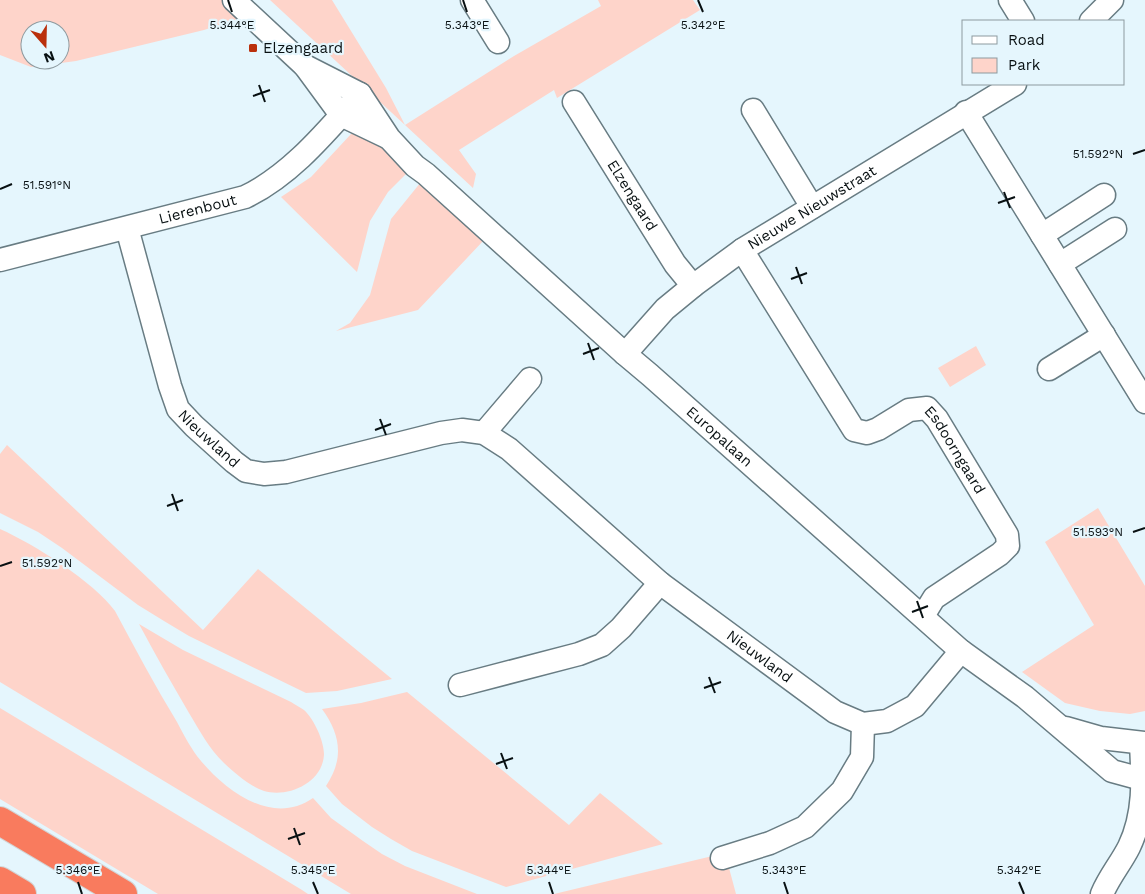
<svg xmlns="http://www.w3.org/2000/svg" width="1145" height="894" font-family="'Work Sans',sans-serif">
<style>
.green{fill:#fed4ca;fill-rule:evenodd}
.lines{fill:none;stroke-linecap:round;stroke-linejoin:round}
.minor-casing{stroke:#687c83;stroke-width:25}
.highway-casing{stroke:#d3d4d4;stroke-width:30}
.minor{stroke:#fff;stroke-width:22}
.highway{stroke:#f97b5e;stroke-width:28}
.ticks{fill:none;stroke:#081012;stroke-width:2}
.poi-dot{fill:#ba300c;stroke:#e5f6fd;stroke-width:2}
.labels{text-anchor:middle;dominant-baseline:central;stroke-width:4.5;stroke-linejoin:round;paint-order:stroke}
.poi-label{font-size:15px;fill:#081012;stroke:#e5f6fd;text-anchor:start}
.street-label{font-size:15px;fill:#081012;stroke:#e5f6fd}
.ticks-label{font-size:12px;text-anchor:middle;fill:#081012;stroke:#e5f6fd;stroke-width:4.5;stroke-linejoin:round;paint-order:stroke}
</style>
<rect width="100%" height="100%" fill="#e5f6fd"/>
<!-- green -->
<path class="green" d="M0,0h225l18,17 -39,13 -128,31 -45,6 -31,-12zM30,30h30v30h-30z
M270,0h62l54,88 19,37 109,-69 87,-50 -3,-6h95l7,10 -143,88 -3,-8 -95,60 17,24 -3,14z
M362,129l47,42 -21,21 -18,29 -13,51 -76,-75 30,-20 41,-44z
M421,182l63,58 -66,70 -82,21 14,-8 20,-28 21,-76z
M976,346l10,19 -36,22 -12,-19z
M7,445l196,185 55,-61 134,110 -55,12 -31,2 -117,-57 -25,-15 -26,-16 -76,-57 -24,-16 -38,-19v-59z
M1098,508l47,78v125l-15,3 -30,-3 -35,-8 -43,-31 72,-47 -49,-83z
M0,529c34,15 94,53 115,82 20,37 40,75 62,111 7,13 14,27 24,39 26,31 72,65 112,37l18,20 32,23 19,13 23,12 72,28h-126l-351,-212z
M139,624l44,26 108,52c4,3 9,5 13,8 10,9 20,31 20,44 -1,29 -36,44 -60,37 -15,-5 -29,-18 -40,-28 -15,-14 -24,-32 -35,-50 -17,-29 -34,-59 -50,-89z
M407,692l162,133 31,-32 63,51 -157,43 -94,-36 -21,-12 -19,-12 -30,-23 -16,-18c18,-27 15,-51 -4,-77l39,-6z
M0,708l302,182 6,4h-150l-158,-95z
M725,853l11,41h-182z"/>
<g class="lines">
<!-- minor casing -->
<g class="minor-casing">
<g id="minor">
<path d="M234,0l71,66 36,49 46,22"/>
<path d="M472,0l26,42"/>
<path d="M1010,0l13,21"/>
<path d="M1091,21l21,-21"/>
<path id="s1" d="M305,66l55,28 29,44 26,28 11,8 199,180 25,21 311,276 64,46 87,74 33,9"/>
<path id="s2" d="M574,102l101,162 18,22"/>
<path d="M753,110l59,97"/>
<path d="M966,112l179,290"/>
<path id="s3" d="M127,228l43,158 8,23 16,17 40,36 12,9 18,3 22,-2 155,-39 21,-3 22,3 25,16 151,134 175,129 28,12 24,-3 28,-15 46,-55"/>
<path d="M1042,235l62,-40"/>
<path id="s4" d="M742,250l112,180 13,3 11,-4 31,-19 18,-2 10,11 70,116 1,11 -8,8 -66,44 -11,18"/>
<path id="s5" d="M0,260l245,-63c46,-22 81,-65 115,-103"/>
<path d="M1060,264l55,-35"/>
<path id="s6" d="M625,354l40,-45 28,-23 49,-36 273,-166"/>
<path d="M1049,369l55,-34"/>
<path d="M484,433l46,-54"/>
<path d="M460,685l119,-31 23,-9 19,-17 39,-45"/>
<path d="M1066,728l35,10 44,5"/>
<path d="M722,858l48,-15 35,-16 37,-36 20,-34 1,-33"/>
<path d="M1102,894c7,-17 19,-31 27,-47 16,-33 14,-68 12,-103"/>
</g>
</g>
<!-- highway casing -->
<g class="highway-casing">
<path id="highway" d="M0,821l123,73
M0,881l22,13"/>
</g>
<!-- minor -->
<use href="#minor" class="minor"/>
<!-- highway -->
<use href="#highway" class="highway"/>
</g>
<!-- ticks -->
<path class="ticks" d="M228,0l4,12M463,0l4,12M698,0l5,12M259,85l6,17M253,96l17,-6M1133,154l12,-4M0,189l12,-5M1004,192l6,16M998,203l17,-6M796,267l6,17M791,279l16,-6M588,343l6,17M583,354l16,-6M380,419l6,16M375,430l16,-6M172,494l6,17M167,506l16,-6M1133,532l12,-4M0,566l12,-4M917,601l6,17M912,612l16,-6M709,677l6,16M704,688l17,-6M501,753l6,16M496,764l17,-6M294,828l6,17M288,839l17,-6M78,882l4,12M313,882l5,12M549,882l4,12M784,882l4,12M1019,882l5,12"/>
<!-- markers -->
<rect class="poi-dot" x="248" y="43" width="10" height="10" rx="2.5"/>
<g class="labels">
<!-- poi labels -->
<g class="poi-label">
<text x="263" y="48">Elzengaard</text>
</g>
<!-- street labels -->
<g class="street-label">
<text stroke="none"><textPath href="#s2" startOffset="110">Elzengaard</textPath></text>
<text stroke="none"><textPath href="#s6" startOffset="239">Nieuwe Nieuwstraat</textPath></text>
<text stroke="none"><textPath href="#s5" startOffset="204">Lierenbout</textPath></text>
<text stroke="none"><textPath href="#s1" startOffset="560">Europalaan</textPath></text>
<text stroke="none"><textPath href="#s3" startOffset="231">Nieuwland</textPath></text>
<text stroke="none"><textPath href="#s4" startOffset="342">Esdoorngaard</textPath></text>
<text stroke="none"><textPath href="#s3" startOffset="879">Nieuwland</textPath></text>
</g>
</g>
<g class="ticks-label">
<text x="232" y="29">5.344°E</text>
<text x="467" y="29">5.343°E</text>
<text x="703" y="29">5.342°E</text>
<text x="1098" y="158">51.592°N</text>
<text x="47" y="189">51.591°N</text>
<text x="1098" y="536">51.593°N</text>
<text x="47" y="567">51.592°N</text>
<text x="78" y="874">5.346°E</text>
<text x="313" y="874">5.345°E</text>
<text x="549" y="874">5.344°E</text>
<text x="784" y="874">5.343°E</text>
<text x="1019" y="874">5.342°E</text>
</g>
<!-- legend -->
<rect x="962" y="20" width="162" height="65" fill="#e5f6fd" stroke="#8d9a9f"/>
<rect x="972" y="36" width="25" height="8" fill="#ffffff" stroke="#8d9a9f"/>
<text x="1008" y="45" font-size="15" fill="#081012">Road</text>
<rect x="972" y="58" width="25" height="15" fill="#fed4ca" stroke="#8d9a9f"/>
<text x="1008" y="70" font-size="15" fill="#081012">Park</text>
<!-- north arrow -->
<g transform="translate(45 45) rotate(160)"><circle r="24" fill="#e5f6fd" stroke="#8d9a9f"/>
<path d="M0-4L9 19L0 12L-9 19Z" fill="#ba300c"/>
<text y="-8" font-size="14" font-weight="bold" text-anchor="middle" fill="#081012">N</text>
</g>
</svg>
